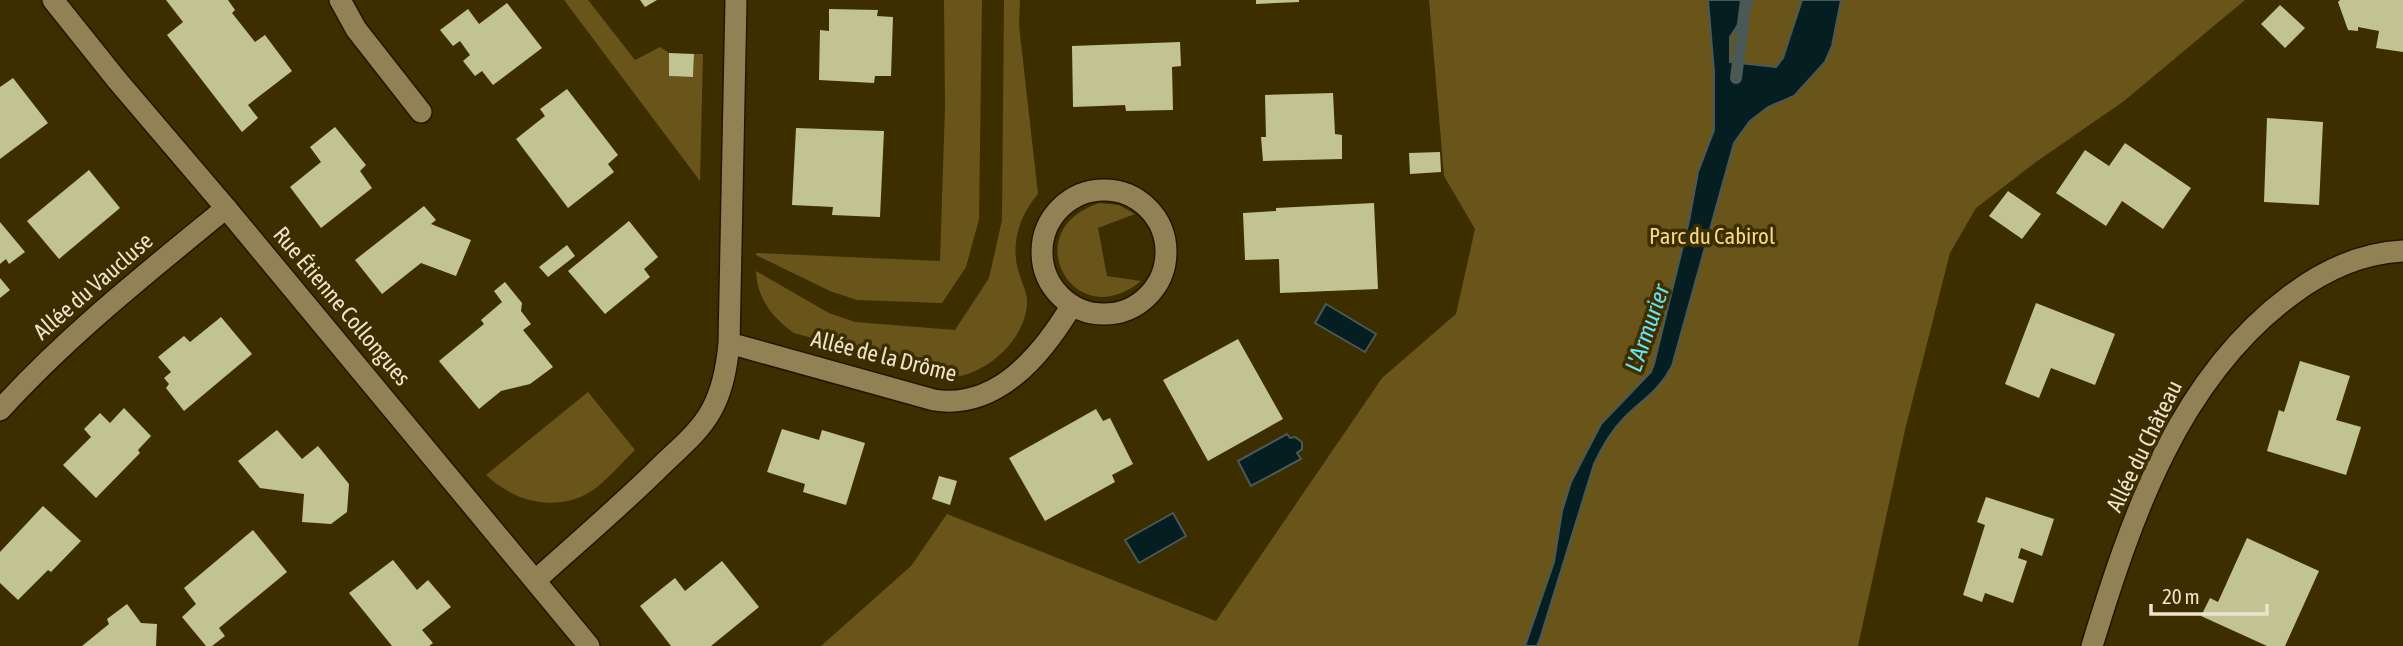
<svg xmlns="http://www.w3.org/2000/svg" width="2403" height="646" font-family="'Asap Condensed',sans-serif">
<style>
.green{fill:#695519}
.water{fill:#041e22;stroke:#4a5955;stroke-width:2}
.lines{fill:none;stroke-linecap:round;stroke-linejoin:round}
.stream{stroke:#4a5955;stroke-width:12}
.building{fill:#c2c392}
.street-casing{stroke:#1f1702;stroke-width:24}
.secondary-casing{stroke:#1f1702;stroke-width:24}
.street{stroke:#928154;stroke-width:21}
.secondary{stroke:#928154;stroke-width:21}
.labels{text-anchor:middle;dominant-baseline:central;stroke-width:7;stroke-linejoin:round;paint-order:stroke}
.park-label{font-size:23px;fill:#f7d782;stroke:#3d2e00}
.street-label{font-size:23px;fill:#ede4cd;stroke:#3d2e00}
.water-label{font-size:24px;font-style:italic;fill:#67e0f3;stroke:#3d2e00}
</style>
<rect width="100%" height="100%" fill="#3d2e00"/>
<!-- green -->
<path class="green" d="M564,0h24l47,60 25,-13 9,6v23l24,1 1,-23h9l-3,127z
M944,0h38l-3,219 -13,48 -24,36 -85,-3 -27,-9 -74,-36v-2l184,8 5,-154z
M1004,0h16l-1,25 19,169c-19,22 -28,51 -19,79 3,11 9,20 8,31 -2,36 -41,71 -75,73l-158,-44c-22,-15 -37,-35 -38,-62l73,42 26,9 100,8 34,-52 13,-58z
M1429,0h816l-121,101 -88,61 -60,46 -26,45 -45,177 -47,216h-1037l90,-80 36,-52 269,107 166,-243 74,-64 19,-85 -31,-53z
M1100,203l19,2 16,9 -37,14 9,48 34,5c-68,56 -126,-52 -41,-78z
M588,392l47,58c-13,12 -25,27 -39,38 -35,26 -81,15 -110,-13z"/>
<!-- water -->
<path class="water" d="M1708,0h46l-24,37v25l46,5 7,-9 19,-58h39l-9,46 -7,16 -31,34 -26,11 -18,14 -16,22 -62,223c-13,25 -29,33 -48,52 -13,13 -22,29 -30,46l-54,175 -3,7h-12l29,-84 8,-51 9,-29 30,-58 50,-52 3,-8 35,-143 9,-49 16,-42v-58z
M1326,304l50,30 -11,18 -50,-29z
M1287,434l3,4 5,-1 7,5v7l-5,4 4,6 -50,27 -13,-25z
M1173,513l13,23 -47,27 -14,-23z"/>
<g class="lines">
<!-- stream -->
<path class="stream" d="M1736,78l10,-78"/>
</g>
<!-- building -->
<path class="building" d="M166,0h62l7,10 -3,3 23,29 10,-7 27,36 -44,34 10,13 -16,14 -75,-97 16,-13z
M640,0h17l-12,7z
M1256,0h43v2l-43,2z
M2340,0h63v52l-27,-4 3,-17 -21,-4v4l-10,-1 -10,-28z
M507,3l35,45 -49,37 -11,-14 -7,5 -12,-15 7,-6 -10,-14 -7,5 -13,-16 28,-21 11,15z
M2280,5l25,23 -20,20 -24,-24z
M829,9l49,1 -1,6 16,1 -2,59h-16l-1,7 -55,-3 1,-50 9,1z
M1180,42l1,24 -9,1 1,43 -47,1 -1,-6 -52,2 -1,-61z
M669,53l25,1 -1,23 -24,-1z
M13,78l35,45 -48,36v-72z
M567,89l51,66 -10,9 6,8 -46,36 -52,-69 29,-23 -5,-7z
M1333,93l2,41 7,1v24l-79,2 -2,-24h5l-1,-42z
M2267,118l56,4 -4,83 -55,-3z
M335,127l31,38 -6,6 12,17 -51,40 -31,-41 31,-25 -11,-15z
M796,128l88,3 -4,86 -48,-2 1,-8 -41,-2z
M2125,143l66,45 -28,41 -41,-28 -16,25 -50,-33 29,-43 24,16z
M1440,152l1,20 -31,2 -1,-21z
M89,170l31,38 -61,51 -32,-38z
M2008,191l33,23 -19,25 -33,-23z
M1374,203l4,86 -98,4 -1,-34 -34,1 -2,-47 33,-2v-3z
M424,206l12,14 -5,4 40,16 -15,36 -35,-13 -39,31 -27,-34z
M629,221l29,36 -14,12 6,8 -45,37 -37,-43z
M0,222l25,30 -16,12 -3,-5 -6,5z
M567,245l8,11 -27,21 -9,-10z
M0,278l10,12 -10,8z
M505,282l17,21 -1,8 10,13 -8,6 30,37 -23,17 -29,7 -22,18 -40,-48 45,-37 -3,-4 21,-18 -8,-11z
M2036,303l79,31 -20,51 -44,-17 -12,30 -34,-14z
M221,317l31,37 -68,57 -18,-23 3,-4 -5,-6 7,-6 -13,-15 26,-21 6,6z
M1238,339l45,80 -75,42 -45,-81z
M2300,361l50,15 -14,44 25,7 -15,48 -79,-24 12,-41 5,2z
M124,408l27,28 -13,14 2,3 -44,45 -33,-33 28,-28 -7,-8 16,-16 10,10z
M1096,409l7,12 7,-3 23,46 -21,11 3,7 -70,39 -36,-63z
M782,429l37,11 3,-10 43,13 -19,62 -43,-13 2,-8 -38,-12z
M277,430l25,29 16,-13 31,38 -2,28 -16,12 -29,-2 2,-28 -44,-6 -22,-27z
M939,476l18,5 -7,24 -18,-6z
M1986,497l68,22 -12,37 -21,-8 -3,10 9,3 -14,42 -28,-10 -3,9 -19,-7 22,-70 -8,-3z
M43,506l38,35 -30,31 -3,-2 -30,30 -18,-17v-31z
M253,530l34,42 -68,56 6,8 -13,10h-6l-24,-29 14,-13 -12,-16z
M2247,538l72,33 -34,75h-18l-66,-30 9,-18 8,4z
M393,560l24,30 11,-10 23,27 -29,23 11,13 -4,3h-37l-43,-53z
M722,561l37,46 -48,39h-40l-31,-40 35,-28 10,13z
M127,604l14,19 16,1 -1,22h-74l27,-22 -2,-5z"/>
<g class="lines">
<!-- street casing -->
<g class="street-casing">
<path id="street" d="M340,0l16,29 65,83
M1042 252a62 62 0 1 1 124 0a62 62 0 1 1-124 0Z
M729,343l205,57c63,10 108,-45 138,-95
M0,410c68,-75 148,-138 226,-202
M536,580c43,-39 87,-76 128,-117 17,-16 36,-32 47,-52 12,-21 16,-45 18,-68l7,-343
M2092,646c40,-130 86,-267 199,-351 32,-24 70,-42 112,-44"/>
</g>
<!-- secondary casing -->
<g class="secondary-casing">
<path id="secondary" d="M53,0l64,80 109,128 363,438"/>
</g>
<!-- street -->
<use href="#street" class="street"/>
<!-- secondary -->
<use href="#secondary" class="secondary"/>
</g>
<g class="labels">
<!-- park labels -->
<g class="park-label">
<text x="1712" y="236">Parc du Cabirol</text>
</g>
<!-- street labels -->
<g class="street-label">
<text transform="translate(93 286) rotate(-41)">Allée du Vaucluse</text>
<text transform="translate(342 306) rotate(50)">Rue Étienne Collongues</text>
<text transform="translate(884 356) rotate(14)">Allée de la Drôme</text>
<text transform="translate(2144 446) rotate(-64)">Allée du Château</text>
</g>
<!-- water labels -->
<g class="water-label">
<text transform="translate(1647 328) rotate(-71)">L'Armurier</text>
</g>
</g>
<!-- scale -->
<path d="M2151 604v10h116v-10" fill="none" stroke="#ede4cd" stroke-width="3.5"/>
<text x="2162" y="604" font-size="21" fill="#ede4cd" stroke="#3d2e00" stroke-width="5" paint-order="stroke">20 m</text>
</svg>
